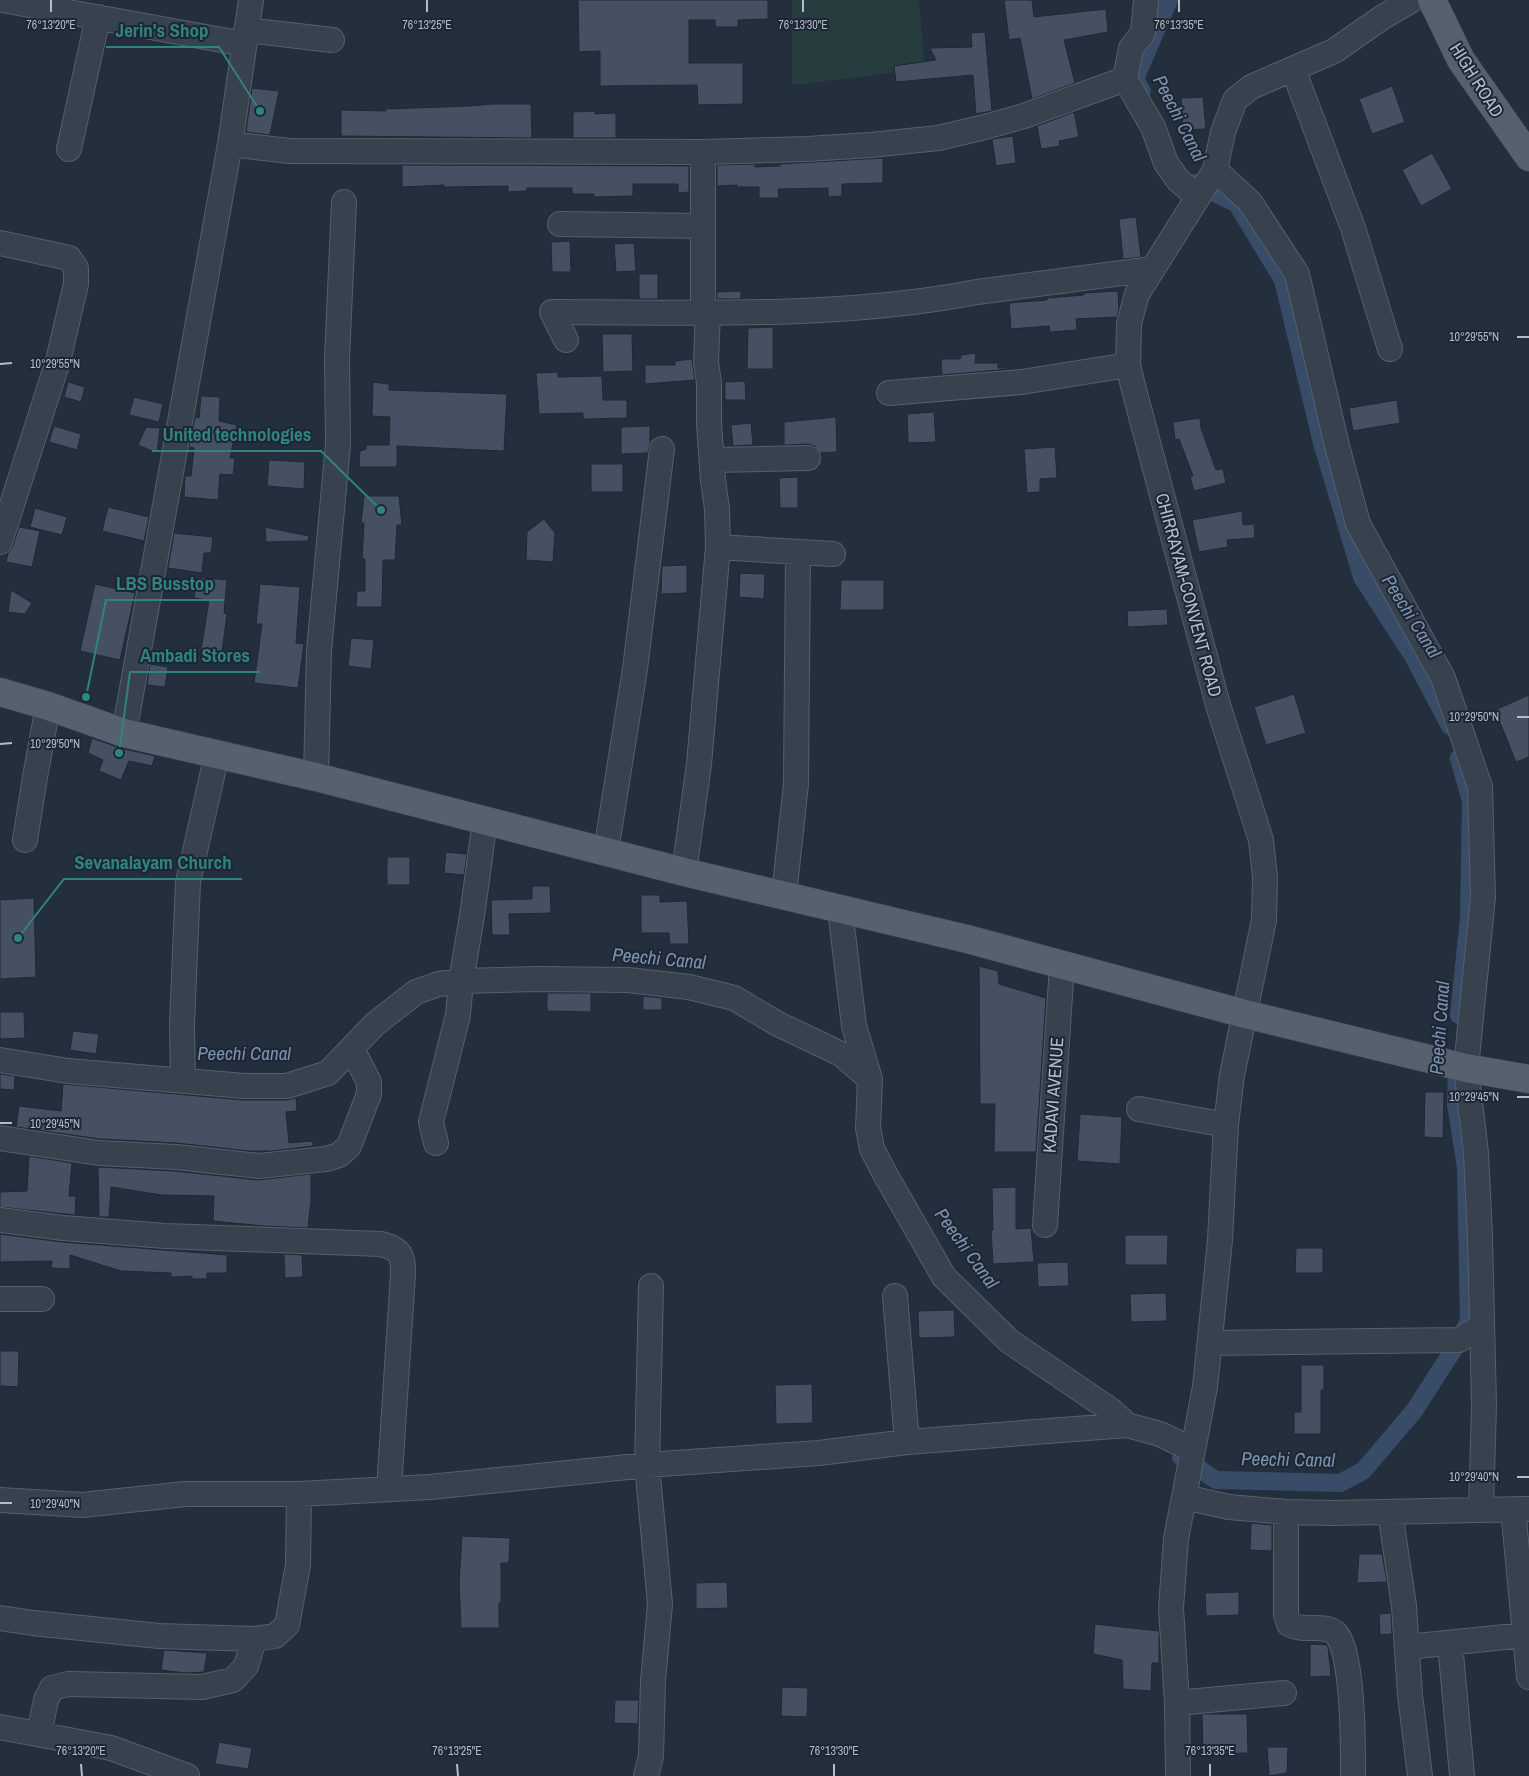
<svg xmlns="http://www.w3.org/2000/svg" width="1529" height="1776" font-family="'Archivo Narrow',sans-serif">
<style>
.green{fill:#263c3f}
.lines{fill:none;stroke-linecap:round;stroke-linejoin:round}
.canal{stroke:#394c67;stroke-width:18}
.building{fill:#455162;stroke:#1f2835}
.minor-casing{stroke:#565f6c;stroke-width:26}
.major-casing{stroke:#414a57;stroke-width:29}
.minor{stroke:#38414e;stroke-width:24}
.major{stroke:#56606e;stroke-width:28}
.ticks{fill:none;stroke:#b4bcc9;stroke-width:2}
.labels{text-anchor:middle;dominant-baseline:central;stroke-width:4;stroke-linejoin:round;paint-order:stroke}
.street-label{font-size:18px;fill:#b4bcc9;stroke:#1d2633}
.water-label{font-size:19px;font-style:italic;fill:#7c92b1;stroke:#1d2633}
.ticks-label{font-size:12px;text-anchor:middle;fill:#b4bcc9;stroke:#1d2633;stroke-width:4;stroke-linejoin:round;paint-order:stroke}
.leader{fill:none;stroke:#308480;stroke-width:2}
.callout-dot{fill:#308480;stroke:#1d2633;stroke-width:2}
.callout-label{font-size:19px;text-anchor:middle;font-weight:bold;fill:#308480;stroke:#1d2633;stroke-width:4;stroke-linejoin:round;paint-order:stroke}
</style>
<rect width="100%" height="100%" fill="#242f3e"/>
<!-- green -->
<path class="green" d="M792,0h127l6,69 -133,16z"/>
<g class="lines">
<!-- canal -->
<path class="canal" d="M1142,91l-7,-12 34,-79
M1195,183l42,21 46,76 39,163 40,134 51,79 37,70
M1459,758l12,43 -2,117 -10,97
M1181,1457l35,23 124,3 23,-12 51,-60 45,-70 10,-21 -3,-152 -10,-64 1,-38"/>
</g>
<!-- building -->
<path class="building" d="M578,0h190v19l-30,1v7h-23v-7h-26v43h54v41l-45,1 -1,-20 -97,1v-35l-21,1z
M1004,0h28l2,17 72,-8 2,23 -44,8 11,43 -43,16 -12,-61 -11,2z
M985,32l7,79 -16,3 -3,-39 -77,7 -2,-16 42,-6 -6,-12 42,-1 -1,-14z
M1392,86l13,36 -33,12 -13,-35z
M252,88l27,3 -9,44 -24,-3z
M1203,97l3,32 -23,1 -2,-32z
M492,104h39l1,34 -191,-2v-26l45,1 -1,-2 86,-3z
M595,111v3l21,-1v25h-43v-26z
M1074,112l5,25 -20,4 1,5 -19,3 -4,-23z
M1013,136l3,27 -20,3 -4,-27z
M1432,153l20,36 -31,17 -19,-36z
M883,158v25l-41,1v12l-14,1v-9l-50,1 1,9h-20v-11h-22v-2l-20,1v-21l38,-1v3l25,-1v-2z
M402,165l287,1v26l-11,1v-9h-45v12l-39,1v-3h-22v-6h-45v3l-19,1v-6l-64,1v-2l-42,2z
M1136,217l5,40 -18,2 -4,-40z
M570,241l1,31h-19l-1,-30z
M634,243l2,28 -20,1 -2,-28z
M639,274h19v25h-19z
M741,291v8h-24v-7z
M1118,291l1,18 -2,8 -41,2 1,11 -27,2 -1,-6 -38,3 -2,-26 38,-3v-2l37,-3v-2z
M773,327v42h-26l1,-41z
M602,334h30l1,37 -30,1z
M976,353l-1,10h23v5h12v1l-68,6 -1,-16h19l1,-4z
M692,359l3,21 -50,4v-19h30v-4z
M558,372v5l44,-1 1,24h24v18l-44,1v-6l-44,1 -3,-41z
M745,381l1,19h-21v-18z
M68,382l17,5 -4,15 -17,-5z
M373,382l16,2v6l118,4 -3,57 -107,-5v21h-38l1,-16 6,-2v-4h23l1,-28 -18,-1z
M201,396l19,1 -1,24 18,4 -7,33h5l-2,17 -13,-1 -2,26 -34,-3 1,-21h6l3,-28 -5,-1 6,-30 4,1z
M134,397l29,7 -4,18 -30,-7z
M1397,400l3,23 -47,8 -4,-23z
M934,412l2,30 -28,1 -1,-29z
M836,417l1,35 -17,1 -5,-7 -7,-2 -24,1v-23z
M1200,418l1,10 15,42 7,-1 3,14 -32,8 -4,-15h3l-14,-37 -4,1 -2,-18z
M751,423l2,22 -20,1 -2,-21z
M54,426l27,8 -4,16 -28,-8z
M650,426v17l-2,10 -27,1v-27z
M146,427l14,1 -3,25 -19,-8z
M1055,447l2,31 -17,1v13l-13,1 -3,-44z
M269,460l36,2 -1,27 -37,-3z
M591,464h32v28h-32z
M798,477v31h-18l-1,-30z
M364,496h35l3,29h-5l-2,35h-12l-1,47h-26l1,-16h8v-32h-3l2,-36h-3z
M108,507l41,10 -5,24 -42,-10z
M35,508l32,9 -5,18 -32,-8z
M1242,511l1,14 11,-1 1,14 -28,2 1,7 -29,5 -7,-32z
M544,519l11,14 -2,29 -27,-2 1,-28z
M19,527l21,4 -8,36 -26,-5 2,-9 5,-7z
M265,527l44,9 -1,5 -42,1z
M174,533l39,4 -2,16h-7l-2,20 -34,-5z
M687,565v28l-26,1 1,-28z
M740,573l25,1 -1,25 -25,-2z
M197,577l30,3 -3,33 3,1 -6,45 -21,-3 9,-56 -15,-2z
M841,580h43v30h-44z
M95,584l40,9 -15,67 -40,-9z
M260,584l40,3 -4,56 8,1 -6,44 -44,-5 8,-59h-6z
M11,590l21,13 -7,11 -17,-2z
M1167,609l1,16 -40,2 -1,-16z
M351,638l23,2 -3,29 -23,-3z
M150,664l18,3 -3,20 -18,-2z
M1294,694l12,39 -40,12 -12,-38z
M1529,695v62l-13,5 -21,-52z
M92,738l28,10 35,8 -3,10 -23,-5 -8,19 -22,-9 4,-11 -15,-7z
M446,852l21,2 -3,21 -20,-2z
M387,857h23v28h-23z
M532,886h18l1,27 -42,1 1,21h-18l-1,-35 41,-1z
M641,895h19v7l27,-1 2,43h-19l-1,-11h-28z
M34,898l2,79 -36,2v-79z
M979,966l19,5 1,13 47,14 -10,154h-42l1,-48h-15z
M547,993h44v19l-44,-1z
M643,996l19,2v12h-19z
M0,1012h24l1,26 -25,1z
M73,1031l26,3 -3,20 -26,-4z
M0,1074l15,2 -1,14 -14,-1z
M63,1084l180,16h44l9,-2 1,13 -11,1 3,31 24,-2v5l-41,5h-23l-72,-8 -77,-4 -84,-12 3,-21 42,5z
M1425,1092h19l-1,46 -19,-1z
M1080,1114l42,3 -2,47 -43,-3z
M29,1156l43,7 -3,33h7l-1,19 -75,-8v-15l27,-1z
M98,1167l77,4 83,9 53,-6v26l-3,28 -44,-2 -51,-5 1,-25 -52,-1 -51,-8 -2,30h-10z
M1016,1187v42l15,-1 3,34 -41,2 -2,-34h2l-1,-42z
M0,1234l62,8 165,13v18h-20v6h-15v-3l-21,1v-4l-50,-2 -51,-16v14l-19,-1 1,-7 -52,1z
M1125,1235h43l-1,30h-42z
M1296,1248h27v25h-28z
M284,1254l18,1 1,22 -18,1z
M1068,1262l1,24 -31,1 -1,-24z
M1166,1293l1,28 -36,1 -1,-28z
M954,1310l1,27 -36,1 -1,-27z
M0,1351h19l-1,36 -18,-1z
M1301,1365h23v25h-3v44h-27v-22h7z
M812,1384l1,39 -37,1 -1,-39z
M1251,1523l21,2v26l-22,-1z
M462,1536l48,2 -1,25h-8v40h-2v25h-38l-2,-45z
M1359,1554h23l5,28 -30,1z
M727,1582l1,26 -32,1v-26z
M1239,1592v23l-33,1 -1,-23z
M1391,1613l1,21 -12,1 -1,-21z
M1095,1624l64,7v32h-7l-1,28 -28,-2 -1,-29 -29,-6z
M1310,1644l17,1 1,2 3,29 -21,1z
M164,1650l43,3 -3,19 -18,1 -25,-3z
M782,1687l26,1 -1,29 -26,-1z
M615,1700h24l-1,24 -24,-1z
M1202,1714h45l1,39 -45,1z
M219,1742l33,6 -4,21 -33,-5z
M1267,1747h21l-1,26 -18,3z"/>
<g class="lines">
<!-- minor casing -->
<g class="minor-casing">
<path id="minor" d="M2,0l242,44
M246,30l86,10
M1293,69l60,159 37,121
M1125,79l28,48 13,36 12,17 20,17
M230,144l59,7 414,1 104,-3 64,-4 67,-7 43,-10 43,-12 101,-37 6,-31 12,-15 3,-33
M69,149l29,-132
M1215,170l35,32 47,72 40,172 21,78 85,154 37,109 3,110 -17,171 10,85 4,83 4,169 -3,105
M560,224l142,2
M0,243l69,15 7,10v16l-18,77 -58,181
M703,312v-160
M566,340l-14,-28c142,0 285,7 425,-20l175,-23
M889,393l133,-11 106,-17
M712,460l96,-2
M718,547l115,7
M124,733l106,-589 21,-144
M316,777l3,-126 19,-207 -1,-85 7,-157
M25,840l10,-63 13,-71
M606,851l29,-182 27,-220
M684,872l15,-108 19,-217 -1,-38 -4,-29 -4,-56v-41l-3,-21 2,-50
M784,895l12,-111 2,-232
M840,909l14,117 16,53 -2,49 4,21 13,25 59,103 65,64 103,70 15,14
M0,1060l68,11 176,15h43l41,-13 47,-49 41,-32 23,-8 22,-3 75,-2 92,1 61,7 45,11 44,26 63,30 29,25
M183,1081l-1,-57 6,-142 29,-128
M1139,1109l87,16
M0,1138l99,15 77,4 83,9 67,-7 13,-4 10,-9 20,-52v-12l-17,-33
M436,1143l-5,-21 27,-107 3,-34 11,-65 13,-96
M0,1220l63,8 102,8 216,8c19,6 22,9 22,30l-14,215
M1045,1225l17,-260
M895,1296l12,146
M0,1299h42
M1210,1343l249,-3 23,-14
M1184,1497l45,10 57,5 47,1 196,-4
M0,1500l82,5 103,-11h114l131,-7 217,-22 172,-12 88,-11 220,-17 33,9 33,16
M1513,1509l16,168
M1286,1512v103l3,9c14,8 32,0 45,8 20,14 19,119 19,144
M1390,1512l14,94 6,89 10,81
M0,1618l33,5 126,13 95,3 21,-3 12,-11 11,-60 1,-71
M1450,1643l12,132
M1407,1647l118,-12
M1177,1703l107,-10
M0,1727l111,21 76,28
M39,1734l7,-34 6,-12 16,-4 134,3 31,-7 13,-14 8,-27
M646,1776l5,-20 2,-75 7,-77 -13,-139 4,-179
M1178,1776l-1,-73 -6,-95 5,-69 29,-152 15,-147 6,-115 6,-50 32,-155 1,-43 -4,-37 -43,-135 -84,-315 -6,-25 1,-41 8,-30 78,-124 8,-38 12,-32 16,-13 83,-36 49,-34 29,-17"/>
</g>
<!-- major casing -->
<g class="major-casing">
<path id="major" d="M1432,0l29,60 68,97
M0,692l48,14 76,27 192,44 368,95 283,67 278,75 221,54 63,11"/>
</g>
<!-- minor -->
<use href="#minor" class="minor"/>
<!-- major -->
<use href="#major" class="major"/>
</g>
<!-- ticks -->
<path class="ticks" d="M51,0v12M427,0v12M803,0v12M1179,0v12M1517,337h12M0,364l12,-1M1517,717h12M0,744l12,-1M1517,1097h12M0,1123h12M1517,1477h12M0,1503h12M81,1764l1,12M457,1764l1,12M834,1764v12M1210,1764v12"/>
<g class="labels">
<!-- street labels -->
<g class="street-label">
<text transform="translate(1477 80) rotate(58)">HIGH ROAD</text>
<text transform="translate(1189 595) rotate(75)">CHIRRAYAM-CONVENT ROAD</text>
<text transform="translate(1053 1095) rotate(-86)">KADAVI AVENUE</text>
</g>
<!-- water labels -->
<g class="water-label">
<text transform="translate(1180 118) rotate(63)">Peechi Canal</text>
<text transform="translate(1412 616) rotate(58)">Peechi Canal</text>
<text transform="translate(659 958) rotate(5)">Peechi Canal</text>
<text transform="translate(1439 1028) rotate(-86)">Peechi Canal</text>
<text x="244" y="1053">Peechi Canal</text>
<text transform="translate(967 1248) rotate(54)">Peechi Canal</text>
<text transform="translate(1288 1459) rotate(1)">Peechi Canal</text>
</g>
</g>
<g class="ticks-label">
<text x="51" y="29">76°13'20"E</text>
<text x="427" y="29">76°13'25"E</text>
<text x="803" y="29">76°13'30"E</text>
<text x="1179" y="29">76°13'35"E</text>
<text x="1474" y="341">10°29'55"N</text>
<text x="55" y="368">10°29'55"N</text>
<text x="1474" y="721">10°29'50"N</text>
<text x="55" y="748">10°29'50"N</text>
<text x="1474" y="1101">10°29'45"N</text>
<text x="55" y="1128">10°29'45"N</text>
<text x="1474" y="1481">10°29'40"N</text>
<text x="55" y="1508">10°29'40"N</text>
<text x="81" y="1755">76°13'20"E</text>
<text x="457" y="1755">76°13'25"E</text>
<text x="834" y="1755">76°13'30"E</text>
<text x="1210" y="1755">76°13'35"E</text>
</g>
<!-- callouts -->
<path class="leader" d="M260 111L219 47H106M381 510L321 451H152M86 697L106 600H224M119 753L130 672H260M18 938L64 879H242"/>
<g class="callout-dot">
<circle cx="260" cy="111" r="5"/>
<circle cx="381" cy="510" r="5"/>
<circle cx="86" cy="697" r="5"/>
<circle cx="119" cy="753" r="5"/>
<circle cx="18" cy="938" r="5"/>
</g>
<g class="callout-label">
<text x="162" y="37">Jerin's Shop</text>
<text x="237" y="441">United technologies</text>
<text x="165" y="590">LBS Busstop</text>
<text x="195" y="662">Ambadi Stores</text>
<text x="153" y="869">Sevanalayam Church</text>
</g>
</svg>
